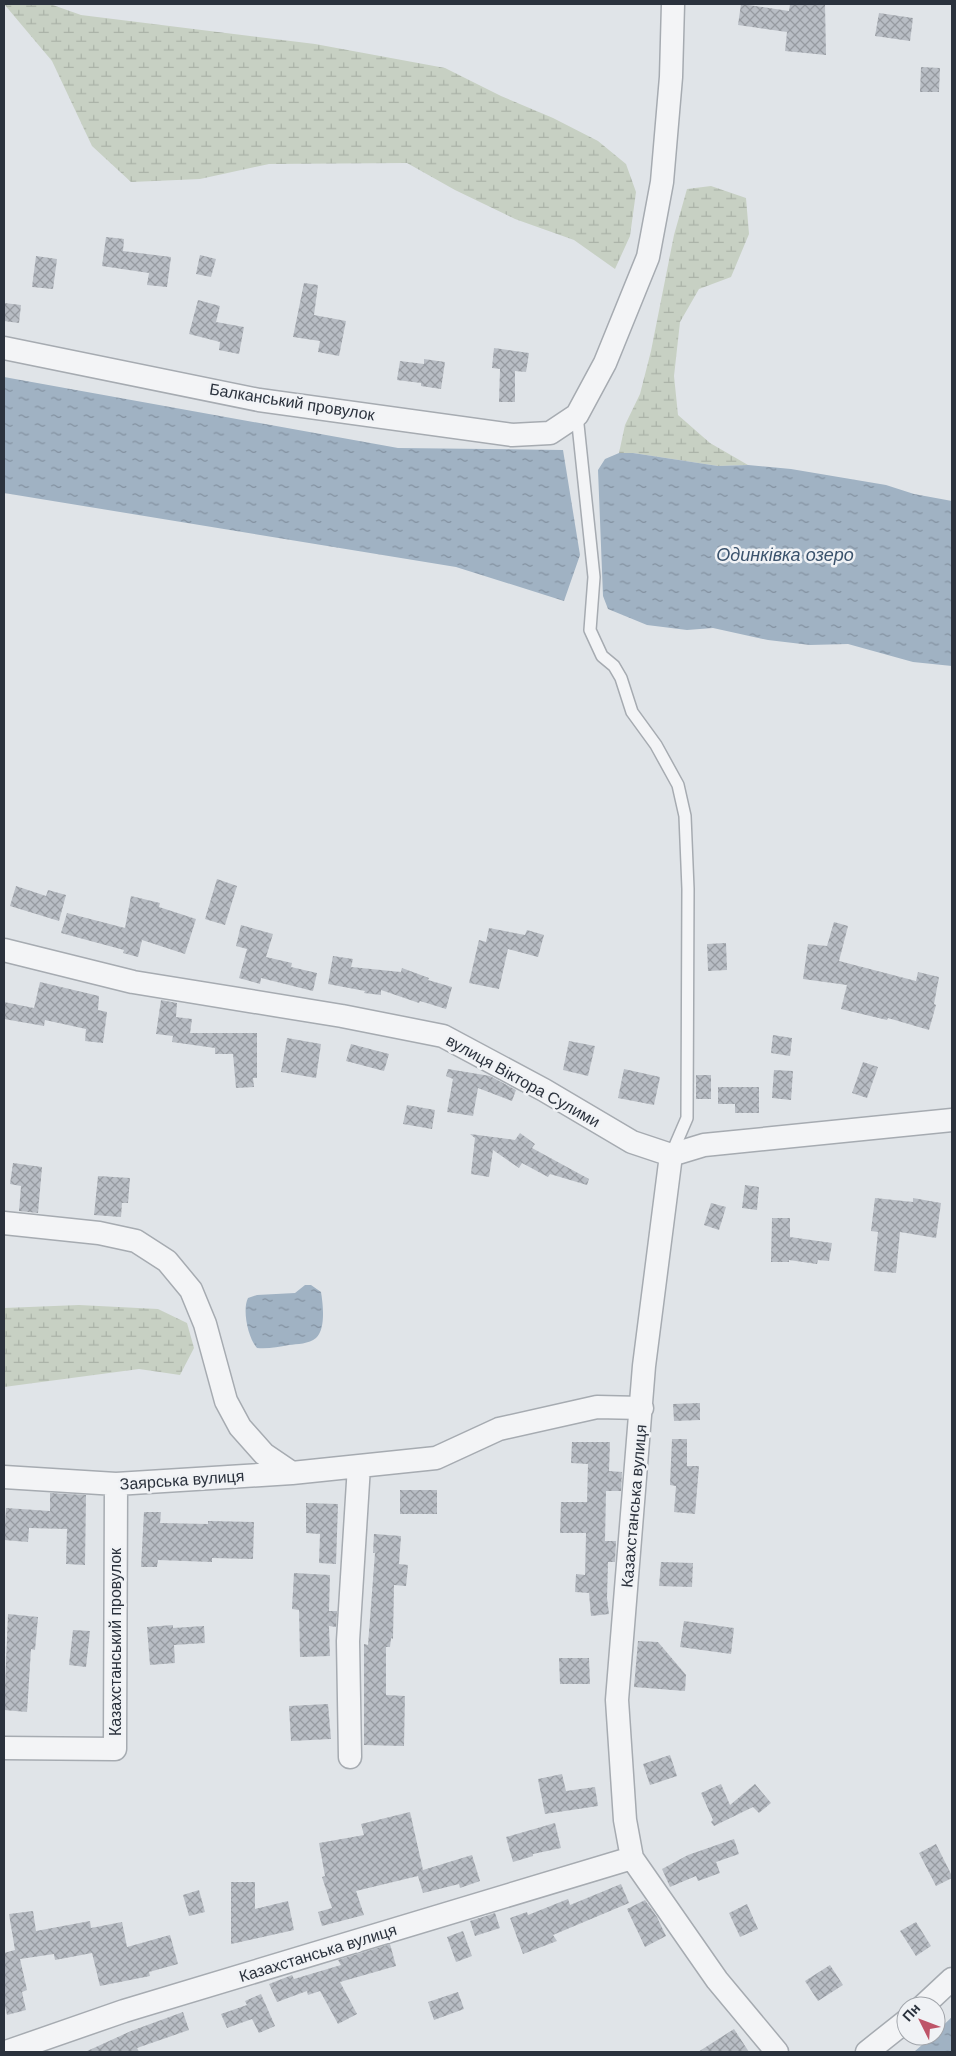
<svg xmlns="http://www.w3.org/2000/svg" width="956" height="2056" font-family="'DM Sans',sans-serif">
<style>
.wetland{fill:url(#wetland-marsh)}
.water{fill:url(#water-ripples)}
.building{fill:url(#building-cross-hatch)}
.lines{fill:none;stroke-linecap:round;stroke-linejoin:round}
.lane-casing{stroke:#a6abb1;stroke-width:14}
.street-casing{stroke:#a6abb1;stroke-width:25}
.lane{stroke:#f3f4f6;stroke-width:11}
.street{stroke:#f3f4f6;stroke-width:22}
.labels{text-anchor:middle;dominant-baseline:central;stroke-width:5;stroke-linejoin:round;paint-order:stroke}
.street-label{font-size:16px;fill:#2b323d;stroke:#f0f2f5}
.water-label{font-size:18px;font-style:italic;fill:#3a526c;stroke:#f0f2f5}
</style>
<defs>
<pattern id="wetland-marsh" width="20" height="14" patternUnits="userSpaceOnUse" patternTransform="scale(1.25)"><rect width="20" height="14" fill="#c7d0c3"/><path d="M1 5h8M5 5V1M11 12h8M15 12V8" fill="none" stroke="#abb3a8"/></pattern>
<pattern id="water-ripples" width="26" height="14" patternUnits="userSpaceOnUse" patternTransform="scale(1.25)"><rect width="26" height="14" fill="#a0b2c3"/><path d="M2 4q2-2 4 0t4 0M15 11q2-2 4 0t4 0" fill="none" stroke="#8391a0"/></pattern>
<pattern id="building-cross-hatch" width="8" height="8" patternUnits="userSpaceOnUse" patternTransform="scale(1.25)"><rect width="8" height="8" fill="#b8bdc4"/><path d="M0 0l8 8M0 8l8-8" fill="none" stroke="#969aa0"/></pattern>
</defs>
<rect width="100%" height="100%" fill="#e0e4e8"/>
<!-- wetland -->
<path class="wetland" d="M4,4h46l31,11 234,29 130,24 56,28 52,22 45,23 28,23 10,28 -6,44 -15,33 -41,-29 -59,-21 -60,-29 -48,-27 -138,1 -69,15 -69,3 -39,-36 -40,-85z
M711,186l35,12 3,36 -18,43 -32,12 -19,33 -6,54 4,39 32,28 38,22 -30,1 -85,-13h-14l6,-28 15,-31 11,-43 23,-116 13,-46z
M79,1305l79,4 29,14 7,25 -14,27 -41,-6 -135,18v-79z"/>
<!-- water -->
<path class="water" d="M4,377l394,71 165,2 17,105 -16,46 -108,-34 -452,-74z
M619,453h14l85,13 30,-1 43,4 95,16 28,9 38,7v165l-39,-4 -65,-18 -38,1 -42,-5 -55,-12 -26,2 -40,-5 -39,-16 -5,-13 -5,-126 7,-11z
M305,1285h6l10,7c2,12 5,37 -5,46 -7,6 -19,6 -27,7 -11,2 -21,4 -32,3 -9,-10 -15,-38 -9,-50l9,-3 38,-2z
M952,2017v35h-38l18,-16h4v-4z"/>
<!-- building -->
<path class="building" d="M741,4l48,7 1,-7h35l1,51 -41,-4 2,-19 -49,-7z
M879,13l34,5 -3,23 -35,-5z
M921,67l19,1 -1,24h-19z
M106,237l18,2 -1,12 48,6 -4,30 -20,-2 2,-12 -47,-7z
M200,255l16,4 -5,18 -15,-3z
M36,256l21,3 -4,30 -21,-2z
M304,283l14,2 -4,30 32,6 -7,35 -21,-4 2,-11 -27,-4z
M198,300l22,6 -4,16 28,5 -5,27 -20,-4 1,-8 -31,-8z
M4,303l17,2 -2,18 -15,-2z
M494,348l35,5 -3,19 -11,-1v31h-16l1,-33 -8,-1z
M424,359l21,3 -4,27 -20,-3v-3l-24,-3 3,-19 24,3z
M217,879l20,7 -12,39 -20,-6z
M16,886l30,10 2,-6 18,5 -7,26 -49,-15z
M131,896l29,7 -1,4 37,12 -11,35 -43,-14 -4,17 -15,-4 1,-3 -63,-17 6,-20 58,15z
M834,922l14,4 -9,35 77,20 2,-9 21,5 -5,27 2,1 -7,25 -41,-12 -1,2 -46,-11 6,-24 -44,-6 5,-35 19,2z
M241,925l32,9 -7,23 26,6 -1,4 26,6 -4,18 -52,-13 -1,6 -21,-6 8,-29 -11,-3z
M489,928l36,7 2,-5 17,5 -6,22 -30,-8 -9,40 -30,-6 10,-43 7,2z
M726,943l1,27 -19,1 -1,-27z
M333,956l20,3 -2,8 50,5 1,-4 27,10 -1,2 24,7 -6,22 -26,-8 -1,2 -38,-13v5l-17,-2 1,-2 -37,-7z
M40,982l59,14 -1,14 9,2 -4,31 -18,-2 1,-12 -41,-9 -1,6 -40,-7v-17l30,6z
M161,1000l16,3 -1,14 16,2 -2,14h67v45h-4l1,9 -18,1 -3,-34h-18v-6l-43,-6 1,-6 -17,-2z
M773,1035l19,3 -2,18 -19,-3z
M287,1038l34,6 -5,34 -35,-6z
M569,1041l26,5 -7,30 -25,-6z
M351,1044l38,10 -5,17 -38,-10z
M863,1062l15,5 -11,31 -15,-5z
M448,1069l42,7 26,14 -4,11 -34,-13 -5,28 -26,-4 6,-33 -7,-3z
M624,1069l36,8 -6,28 -36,-7z
M774,1070l19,1 -2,29 -19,-2z
M696,1075h15v24h-15z
M718,1087h41v26h-24v-9h-17z
M407,1105l28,5 -3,19 -29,-5z
M520,1133l15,11 -3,4 57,31 -2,6 -37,-11 -2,3 -26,-14 -3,5 -26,-18 -4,27 -18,-3 4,-36 -5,-4 45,6z
M13,1163l29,4 -4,46 -19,-2 2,-25 -11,-2z
M98,1176l32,2 -2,25h-6l-1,14 -27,-2z
M745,1185l14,2 -2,23 -15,-2z
M875,1198l38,4v-4l28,5 -5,35 -36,-6 -4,41 -22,-2 4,-39 -7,-1z
M711,1203l15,4 -7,23 -15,-5z
M772,1218h18v19l42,6 -3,18 -11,-1 -1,4 -28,-4v2h-18z
M700,1403v17l-26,1 -1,-17z
M672,1439h15v27h12l-4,48 -21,-2 2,-26 -6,-1z
M572,1442h38l-1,29 13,1 -1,19h-15l-1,50h11l-1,21h-7l-1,36 2,16 -18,2 -2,-23 -14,-1 1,-18 9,1 1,-42h-26l1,-31h26l1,-38 -17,-1z
M400,1490h37v24h-37z
M50,1493l36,2 -1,70 -19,-1 1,-35 -38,-1 -1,14 -24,-2 2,-32 44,3z
M306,1503l32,1 -2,60 -17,-1 1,-29 -14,-1z
M144,1512h17l-1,11 48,1v-3l46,1 -1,37 -41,-1v4l-54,-2 -1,7h-16z
M374,1534l27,2 -2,28 9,1 -2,21 -12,-1 -1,54 -2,-1 -1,9h-4v48l19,1 -1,50 -40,-1v-101l4,1 7,-92h-2z
M661,1562l32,1 -1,24 -33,-1z
M294,1573l36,2 -1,36h8l-1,16 -7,-1 1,30 -30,1 -1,-47 -7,-1z
M8,1614l30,3 -3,33 -4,-1 -4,63 -23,-2z
M684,1621l50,7 -3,26 -51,-7z
M173,1625v3l31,-2 1,17 -31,2 1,18 -25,2 -3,-38z
M73,1630l17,1 -4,36 -17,-2z
M638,1641l20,1 28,33 -1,16 -51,-4z
M559,1658h30l1,26h-30z
M328,1704l3,35 -40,2 -2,-35z
M670,1755l7,21 -27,9 -7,-21z
M562,1774l4,17 29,-4 3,19 -53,8 -7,-35z
M721,1784l9,21 25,-21 16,19 -12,10 -6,-6 -39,19 -3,-4 2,-2 -12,-27z
M410,1812l13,58 49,-15 8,26 -20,7 -1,-4 -36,9 -5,-17 -62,15 8,24 -42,11 -4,-14 14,-4 -10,-31 3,-1 -6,-33 45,-8 -3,-11z
M555,1823l6,25 -28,6v2l-20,6 -7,-25z
M734,1839l5,15 -23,8 4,11 -22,8 -2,-5 -26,11 -8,-18 26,-14z
M936,1844l16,32v2l-16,8 -17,-33z
M231,1882h24v27l33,-8 6,29 -63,14z
M621,1884l8,19 -76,32 4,6 -34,13 -13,-36 17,-6 1,3 40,-16 2,6z
M199,1890l6,22 -16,4 -6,-21z
M645,1900l12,17 9,19 -21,11 -18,-38z
M747,1904l11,25 -18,8 -11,-24z
M33,1911l3,20 54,-10 1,7 31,-6 5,25 43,-12 8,29 -29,8 1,4 -50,10 -8,-33 -37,7 -1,-6 -34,5 7,31 -5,2 4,18 -19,5 -3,-13v-49l11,-3 -6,-36z
M495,1913l5,15 -25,8 -5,-15z
M916,1922l15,24 -15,10 -16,-25z
M463,1931l9,25 -16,6 -9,-25z
M390,1944l6,22 -56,16 17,32 -19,10 -18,-33 -12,4 -1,-4 -30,11 -8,-18 23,-9 2,4 47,-14 -3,-5z
M830,1965l13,20 -25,16 -13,-20z
M458,1992l6,17 -30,11 -6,-18z
M261,1994l14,32 -16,7 -7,-14 -25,9 -6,-14 26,-9 -2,-4z
M183,2012l6,18 -52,18 2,4h-54l46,-21z
M734,2029l15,23h-51z"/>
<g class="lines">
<!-- lane casing -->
<g class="lane-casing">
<path id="lane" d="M577,415l17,162 -4,53 12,26 12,10 7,12 11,34 24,33 22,40 7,31 3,73 -1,229 -16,37"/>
</g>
<!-- street casing -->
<g class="street-casing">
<path id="street" d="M4,348l255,52 253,35 38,-2 27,-18 28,-52 43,-106 14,-75 9,-105 2,-73
M4,950l129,32 209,34 101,20 101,54 88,52 39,13 33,-10 248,-25
M4,1223l95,10 37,8 31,20 24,29 14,34 21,77 14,26 24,27 28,19
M4,1477l112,7 176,-11 144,-15 63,-29 98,-22 45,1
M4,1748l111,1 1,-265
M350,1757l-2,-116 11,-175
M632,1858l-7,-38 -8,-120 27,-334 27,-211
M923,2006l29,-27
M6,2052l118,-41 508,-153 85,122 60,72
M867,2052l39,-31"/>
</g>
<!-- lane -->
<use href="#lane" class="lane"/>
<!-- street -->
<use href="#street" class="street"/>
</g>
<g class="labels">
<!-- street labels -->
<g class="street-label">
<text transform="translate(292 402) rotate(9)">Балканський провулок</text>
<text transform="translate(523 1081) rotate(29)">вулиця Віктора Сулими</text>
<text transform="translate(182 1480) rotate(-4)">Заярська вулиця</text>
<text transform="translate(634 1506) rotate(-85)">Казахстанська вулиця</text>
<text transform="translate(115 1642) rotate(-90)">Казахстанський провулок</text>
<text transform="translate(318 1953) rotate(-17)">Казахстанська вулиця</text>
</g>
<!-- water labels -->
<g class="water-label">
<text x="785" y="555">Одинківка озеро</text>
</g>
</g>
<!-- border -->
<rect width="956" height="2056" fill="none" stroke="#2b323d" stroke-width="10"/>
<!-- north arrow -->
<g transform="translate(921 2021) rotate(312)"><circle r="24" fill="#f0f2f5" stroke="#a1a5ab"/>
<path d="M0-4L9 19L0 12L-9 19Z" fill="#be5468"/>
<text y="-8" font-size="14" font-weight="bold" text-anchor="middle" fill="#2b323d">Пн</text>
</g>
</svg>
